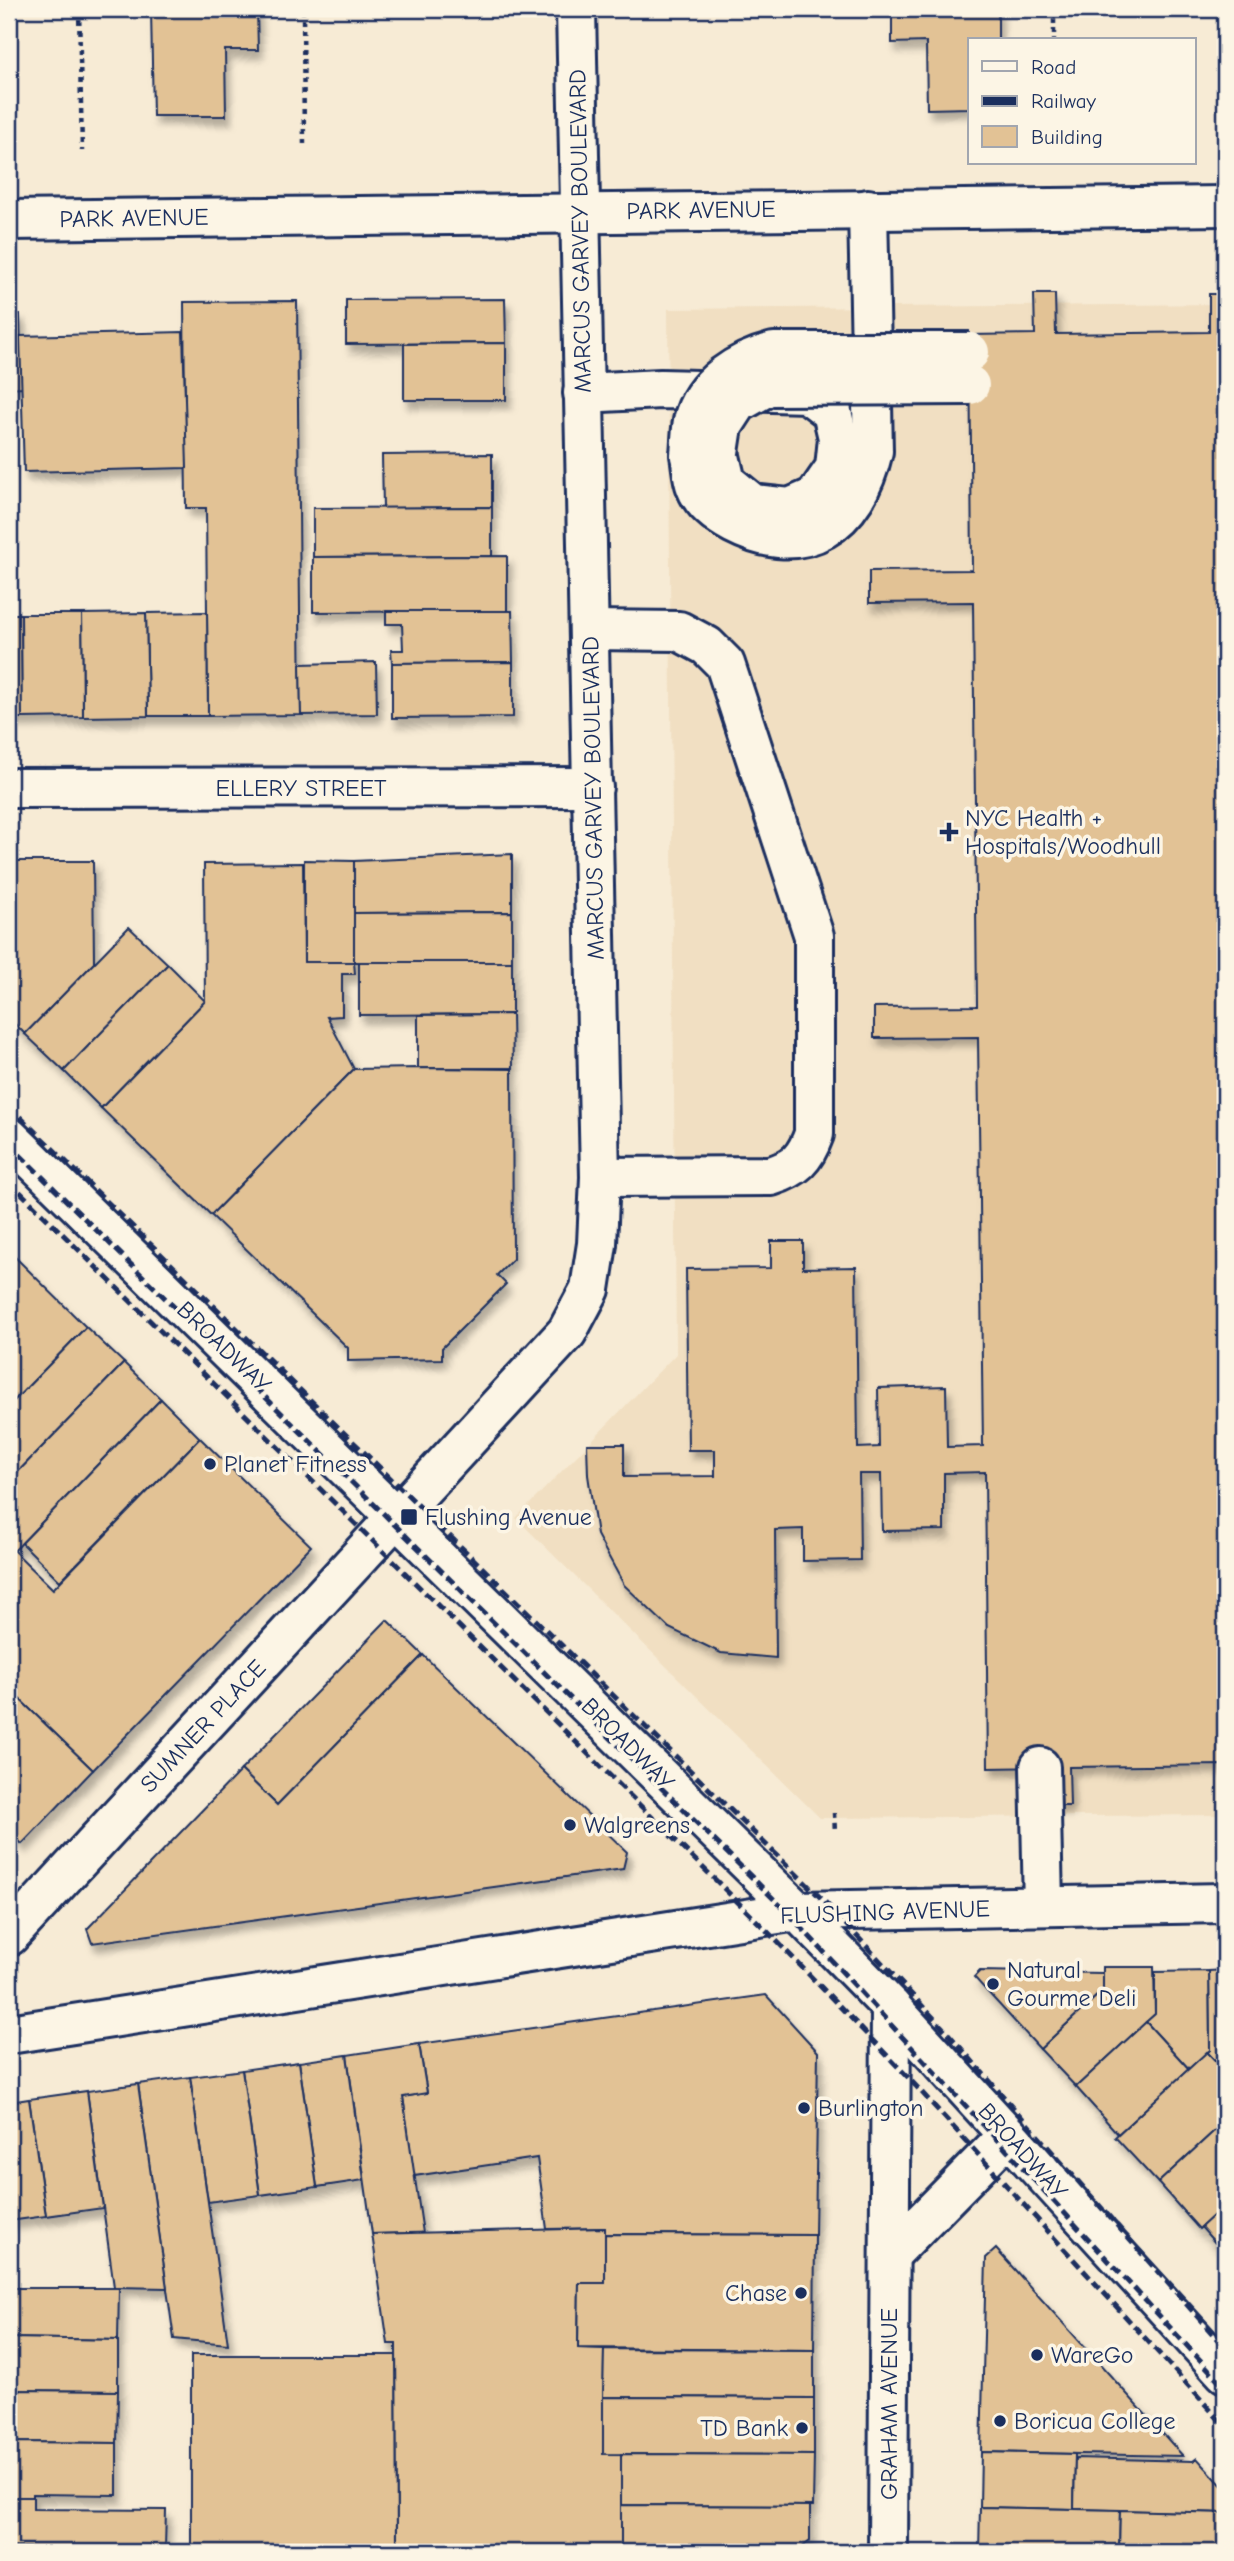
<svg xmlns="http://www.w3.org/2000/svg" width="1234" height="2561" viewBox="0 0 1234 2561" font-family="'Comic Neue',sans-serif">
<style>
.built{fill:#f1dfc2}
.building{fill:#e2c295;stroke:#1b2f5e;stroke-width:2;filter:url(#shadow)}
.lines{fill:none;stroke-linecap:round;stroke-linejoin:round}
.minor-casing{stroke:#1b2f5e;stroke-width:44}
.major-casing{stroke:#1b2f5e;stroke-width:44}
.path{stroke:#1b2f5e;stroke-width:4.5;stroke-dasharray:5 5;stroke-linecap:butt}
.minor{stroke:#fcf5e5;stroke-width:38}
.major{stroke:#fcf5e5;stroke-width:38}
.rail{stroke:#1b2f5e;stroke-width:5;stroke-dasharray:10 5;stroke-linecap:butt}
.minor-bridge-casing{stroke:#1b2f5e;stroke-width:44;stroke-linecap:butt}
.minor-bridge{stroke:#fcf5e5;stroke-width:38}
.poi-dot{fill:#1b2f5e;stroke:#fcf5e5;stroke-width:2.5}
.labels{text-anchor:middle;dominant-baseline:central;stroke-width:7;stroke-linejoin:round;paint-order:stroke}
.street-label{font-size:24px;fill:#1b2f5e;stroke:#fcf5e5}
.poi-label{font-size:24px;fill:#1b2f5e;stroke:#fcf5e5;text-anchor:start}
</style>
<defs>
<filter id="shadow"><feDropShadow dx="4.5" dy="8" stdDeviation="3.5" flood-color="#0004"/></filter>
</defs>
<rect width="100%" height="100%" fill="#f7ebd5"/>
<filter id="ink" filterUnits="userSpaceOnUse"><feTurbulence type="fractalNoise" baseFrequency=".0143" numOctaves="2"/><feDisplacementMap in="SourceGraphic" scale="14" xChannelSelector="R" yChannelSelector="G"/><feConvolveMatrix kernelMatrix="1 2 1 2 8 2 1 2 1" color-interpolation-filters="sRGB"/></filter>
<g filter="url(#ink)">
<!-- built -->
<polygon class="built" points="1225,304 1225,1815 820,1818 516,1518 676,1354 668,309"/>
<!-- building -->
<g class="building">
<polygon points="151,9 257,9 258,50 225,50 226,116 153,116"/>
<polygon points="892,9 998,9 998,40 970,40 970,108 927,109 926,42 892,43"/>
<polygon points="1034,294 1055,294 1056,334 1209,332 1209,294 1225,294 1225,1803 1223,1765 1069,1767 1070,1806 1052,1806 1051,1767 988,1768 985,1472 944,1473 944,1530 882,1531 881,1474 859,1474 860,1560 803,1561 803,1529 775,1530 776,1658 721,1653 669,1628 624,1585 597,1535 588,1475 587,1444 624,1444 624,1477 715,1476 715,1450 688,1450 686,1269 771,1268 771,1241 803,1241 803,1268 856,1267 858,1448 879,1447 878,1388 946,1386 947,1447 983,1446 978,1037 874,1038 874,1007 977,1006 973,602 869,603 869,571 972,570 970,335 1035,334"/>
<polygon points="505,299 506,343 346,344 346,300"/>
<polygon points="297,301 301,715 208,716 206,508 186,508 184,302"/>
<polygon points="9,314 20,314 22,387 9,388"/>
<polygon points="183,332 187,468 24,472 20,336"/>
<polygon points="506,343 506,400 404,400 404,344"/>
<polygon points="492,454 492,507 383,508 382,455"/>
<polygon points="492,507 492,556 313,557 313,508"/>
<polygon points="507,556 507,611 313,612 313,557"/>
<polygon points="386,611 512,611 513,662 392,663 391,650 403,650 402,624 386,624"/>
<polygon points="207,612 208,716 148,716 146,613"/>
<polygon points="146,613 148,716 83,717 82,614"/>
<polygon points="9,614 21,614 22,718 9,718"/>
<polygon points="21,614 82,614 83,717 22,718"/>
<polygon points="376,662 377,714 301,715 300,664"/>
<polygon points="513,662 513,717 392,718 392,663"/>
<polygon points="512,854 512,912 354,913 354,861"/>
<polygon points="304,860 354,861 354,962 304,962"/>
<polygon points="9,861 93,861 94,963 25,1034 9,1018"/>
<polygon points="303,863 304,962 354,962 355,974 342,974 342,1016 327,1017 354,1069 211,1215 101,1108 205,1001 204,864"/>
<polygon points="512,912 512,962 354,962 354,913"/>
<polygon points="129,927 168,964 64,1071 25,1034"/>
<polygon points="359,962 512,962 512,1014 359,1015"/>
<polygon points="168,964 205,1001 101,1108 64,1071"/>
<polygon points="512,1014 513,1068 418,1068 418,1015"/>
<polygon points="418,1068 512,1069 513,1259 497,1275 506,1284 442,1348 442,1359 348,1361 348,1348 211,1215 354,1069"/>
<polygon points="14,1256 86,1327 9,1406 9,1261"/>
<polygon points="86,1327 124,1363 9,1481 9,1406"/>
<polygon points="124,1363 161,1399 14,1551 9,1546 9,1481"/>
<polygon points="161,1399 200,1438 60,1581 22,1543"/>
<polygon points="200,1438 311,1546 93,1770 9,1689 9,1555 13,1550 53,1589"/>
<polygon points="387,1620 423,1655 277,1805 241,1770"/>
<polygon points="423,1655 627,1852 623,1869 92,1943 87,1929 241,1770 277,1805"/>
<polygon points="9,1689 93,1770 22,1844 9,1831"/>
<polygon points="1103,1967 1154,1967 1155,2014 1076,2087 1040,2049 1103,1990"/>
<polygon points="1225,1970 1225,2071 1207,2052 1210,2050 1209,1971"/>
<polygon points="980,1971 1103,1973 1103,1990 1040,2049 974,1977"/>
<polygon points="1209,1971 1210,2050 1189,2069 1146,2022 1155,2014 1155,1972"/>
<polygon points="766,1995 818,2052 815,2235 605,2234 605,2228 547,2229 537,2158 414,2176 403,2097 427,2093 419,2044"/>
<polygon points="1146,2022 1189,2069 1118,2134 1076,2087"/>
<polygon points="419,2044 427,2093 403,2097 423,2233 372,2234 347,2055"/>
<polygon points="1207,2052 1225,2071 1225,2121 1158,2183 1115,2137"/>
<polygon points="347,2055 364,2180 317,2187 299,2062"/>
<polygon points="299,2062 317,2187 260,2195 242,2070"/>
<polygon points="242,2070 260,2195 208,2202 190,2077"/>
<polygon points="190,2077 208,2202 228,2344 174,2339 138,2084"/>
<polygon points="138,2084 167,2288 114,2287 87,2091"/>
<polygon points="87,2091 103,2208 46,2216 29,2099"/>
<polygon points="29,2099 46,2216 9,2221 9,2102"/>
<polygon points="1225,2121 1225,2205 1199,2229 1158,2183"/>
<polygon points="1225,2205 1225,2254 1201,2227"/>
<polygon points="605,2228 605,2283 579,2283 578,2348 604,2349 603,2454 621,2454 621,2552 397,2552 396,2344 388,2344 372,2234"/>
<polygon points="605,2234 815,2235 814,2350 578,2348 579,2283 605,2283"/>
<polygon points="996,2249 1183,2456 981,2452 986,2258"/>
<polygon points="9,2288 119,2288 118,2340 9,2338"/>
<polygon points="9,2338 118,2340 118,2391 9,2390"/>
<polygon points="604,2349 814,2350 814,2398 603,2397"/>
<polygon points="191,2355 396,2355 397,2552 191,2552"/>
<polygon points="9,2390 118,2391 117,2443 9,2442"/>
<polygon points="603,2397 814,2398 814,2455 603,2454"/>
<polygon points="9,2442 117,2443 117,2495 33,2494 33,2497 9,2497"/>
<polygon points="981,2452 1075,2454 1074,2509 980,2507"/>
<polygon points="621,2454 814,2455 813,2506 621,2505"/>
<polygon points="1075,2458 1193,2461 1197,2458 1225,2489 1225,2513 1074,2509"/>
<polygon points="9,2497 33,2497 33,2509 166,2510 165,2548 9,2547"/>
<polygon points="621,2505 810,2506 810,2541 796,2552 621,2552"/>
<polygon points="980,2507 1120,2510 1119,2552 979,2552"/>
<polygon points="1120,2510 1225,2513 1225,2552 1119,2552"/>
</g>
<g class="lines">
<!-- minor casing -->
<g class="minor-casing">
<g id="minor">
<polyline points="9,220 1225,206"/>
<polyline points="583,393 661,389 807,393 832,412 838,438 835,468 815,497 790,508 753,504 726,482 719,452"/>
<path d="M690,455C692,465 692,477 696,487C702,503 719,516 734,524C805,561 856,524 873,451L868,209"/>
<path d="M590,630L679,631L707,646L725,664L814,936V1134C805,1159 796,1168 771,1176L600,1177"/>
<polyline points="9,788 593,787"/>
<polyline points="1040,1767 1043,1906"/>
<polyline points="9,1936 567,1332 590,1289 597,1244 600,1177 576,9"/>
<polyline points="890,2255 1008,2135"/>
<polyline points="888,2552 891,2007"/>
</g>
</g>
<!-- major casing -->
<g class="major-casing">
<g id="major">
<polyline points="9,1137 797,1911 891,2007 1225,2373"/>
<polyline points="9,2034 797,1911 1225,1903"/>
</g>
</g>
<!-- path -->
<g class="path">
<polyline points="79,9 82,151"/>
<polyline points="303,9 304,149"/>
<polyline points="1054,9 1054,40"/>
<polyline points="834,1813 835,1832"/>
</g>
<!-- minor -->
<use href="#minor" class="minor"/>
<!-- major -->
<use href="#major" class="major"/>
<!-- rail -->
<g class="rail">
<polyline points="9,1106 825,1902 944,2029 1225,2348"/>
<polyline points="9,1144 787,1912 1225,2387"/>
<polyline points="9,1181 767,1931 906,2075 1225,2426"/>
</g>
<!-- minor-bridge casing -->
<g class="minor-bridge-casing">
<g id="minor-bridge">
<polyline points="719,452 723,426 738,403 768,386 970,385"/>
<path d="M690,455C691,444 691,432 693,421C702,383 739,361 774,352H970"/>
</g>
</g>
<!-- minor-bridge -->
<use href="#minor-bridge" class="minor-bridge"/>
</g>
</g>
<!-- markers -->
<g class="poi-dot">
<path d="M945.5 821.5h7v7h7v7h-7v7h-7v-7h-7v-7h7z"/>
<circle cx="210" cy="1464" r="7"/>
<rect x="400" y="1508" width="18" height="18" rx="3.5"/>
<circle cx="570" cy="1825" r="7"/>
<circle cx="993" cy="1984" r="7"/>
<circle cx="804" cy="2108" r="7"/>
<circle cx="801" cy="2293" r="7"/>
<circle cx="1037" cy="2355" r="7"/>
<circle cx="1000" cy="2421" r="7"/>
<circle cx="802" cy="2428" r="7"/>
</g>
<g class="labels">
<!-- street labels -->
<g class="street-label">
<text transform="translate(701 210) rotate(-1)">PARK AVENUE</text>
<text transform="translate(134 218) rotate(-1)">PARK AVENUE</text>
<text transform="translate(580 231) rotate(-91)">MARCUS GARVEY BOULEVARD</text>
<text x="301" y="788">ELLERY STREET</text>
<text transform="translate(593 798) rotate(-91)">MARCUS GARVEY BOULEVARD</text>
<text transform="translate(224 1347) rotate(44)">BROADWAY</text>
<text transform="translate(203 1726) rotate(-47)">SUMNER PLACE</text>
<text transform="translate(628 1744) rotate(45)">BROADWAY</text>
<text transform="translate(885 1912) rotate(-2)">FLUSHING AVENUE</text>
<text transform="translate(1023 2151) rotate(48)">BROADWAY</text>
<text transform="translate(889 2404) rotate(-90)">GRAHAM AVENUE</text>
</g>
<!-- poi labels -->
<g class="poi-label">
<text x="965" y="818">NYC Health +<tspan x="965" dy="28">Hospitals/Woodhull</tspan></text>
<text x="224" y="1464">Planet Fitness</text>
<text x="425" y="1517">Flushing Avenue</text>
<text x="584" y="1825">Walgreens</text>
<text x="1007" y="1970">Natural<tspan x="1007" dy="28">Gourme Deli</tspan></text>
<text x="818" y="2108">Burlington</text>
<text x="787" y="2293" text-anchor="end">Chase</text>
<text x="1051" y="2355">WareGo</text>
<text x="1014" y="2421">Boricua College</text>
<text x="788" y="2428" text-anchor="end">TD Bank</text>
</g>
</g>
<!-- margin -->
<rect width="1234" height="2561" fill="none" stroke="#fcf5e5" stroke-width="35"/>
<rect x="18" y="18" width="1199" height="2526" fill="none" stroke="#1b2f5e" stroke-width="2.5" filter="url(#ink)"/>
<!-- legend -->
<rect x="968" y="38" width="228" height="126" fill="#fcf5e5" stroke="#a2a6af" stroke-width="2"/>
<rect x="982" y="61" width="35" height="10" fill="#fcf5e5" stroke="#a2a6af" stroke-width="2"/>
<text x="1031" y="74" font-size="21" fill="#1b2f5e">Road</text>
<rect x="982" y="96" width="35" height="10" fill="#1b2f5e" stroke="#a2a6af" stroke-width="2"/>
<text x="1031" y="108" font-size="21" fill="#1b2f5e">Railway</text>
<rect x="982" y="126" width="35" height="21" fill="#e2c295" stroke="#a2a6af" stroke-width="2"/>
<text x="1031" y="144" font-size="21" fill="#1b2f5e">Building</text>
</svg>
